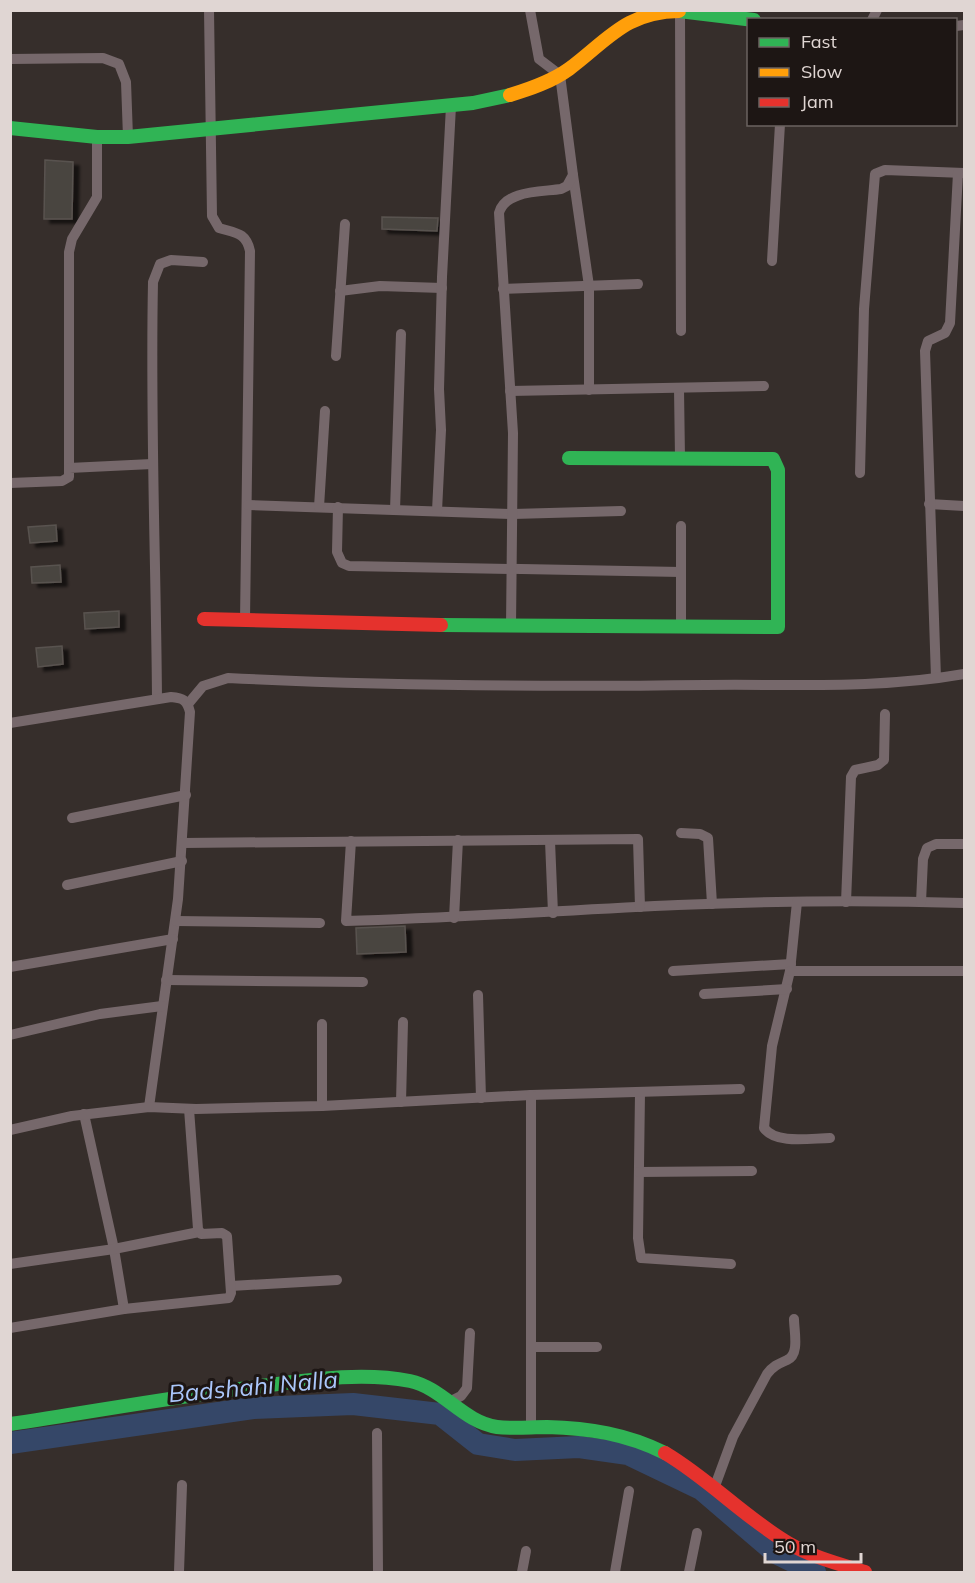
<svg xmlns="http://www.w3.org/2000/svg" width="975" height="1583" viewBox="0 0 975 1583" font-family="Mulish,sans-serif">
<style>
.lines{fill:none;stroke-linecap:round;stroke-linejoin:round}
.river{stroke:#354768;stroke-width:22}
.building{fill:#4a4541;stroke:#59534f;stroke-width:1.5;filter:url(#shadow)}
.street{stroke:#76686b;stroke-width:10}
.fast{stroke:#30b455;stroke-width:14}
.slow{stroke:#ff9f0a;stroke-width:14}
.jam{stroke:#e5322d;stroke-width:14}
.labels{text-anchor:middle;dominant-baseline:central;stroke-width:6;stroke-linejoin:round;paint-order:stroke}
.water-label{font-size:24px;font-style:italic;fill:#aac6fa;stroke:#1d1614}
</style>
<defs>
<filter id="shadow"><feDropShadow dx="6" dy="4" stdDeviation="1.5" flood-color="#0009"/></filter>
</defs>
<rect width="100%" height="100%" fill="#362e2b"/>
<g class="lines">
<!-- river -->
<polyline class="river" points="10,1443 253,1408 353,1404 440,1414 478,1444 515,1450 579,1447 628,1454 701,1489 776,1553 815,1572"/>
</g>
<!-- building -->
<g class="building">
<polygon points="45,160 73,162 72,219 44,219"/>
<polygon points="382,217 438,218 437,231 382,229"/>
<polygon points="56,525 57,541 30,543 28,527"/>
<polygon points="60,565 61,582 32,583 31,567"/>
<polygon points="119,611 119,627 85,629 84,613"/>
<polygon points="62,646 63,664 38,667 36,648"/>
<polygon points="405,926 406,952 357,954 356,928"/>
</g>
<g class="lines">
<!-- street -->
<g class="street">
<path d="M209,10L212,216L219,228C235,233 246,232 250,251L245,620"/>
<polyline points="680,11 681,331"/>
<polyline points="872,20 877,10"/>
<polyline points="956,26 964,25"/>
<polyline points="10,59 103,58 119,64 126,82 128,137"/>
<polyline points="573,175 589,286 589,390"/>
<polyline points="772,261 780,124"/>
<polyline points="503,289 638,284"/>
<polyline points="340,291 380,286 442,288"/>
<polyline points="336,356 345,224"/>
<polyline points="679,389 680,458"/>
<polyline points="510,391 764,386"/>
<polyline points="69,468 69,252 72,239 97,197 97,137"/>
<polyline points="860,473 864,309 875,174 885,170 964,173"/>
<polyline points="10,483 62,481 69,477 69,468 152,464"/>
<polyline points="929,504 964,506"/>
<polyline points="248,505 513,514 621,511"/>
<polyline points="319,507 325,411"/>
<polyline points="338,507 337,552 342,563 349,566 681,572"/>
<polyline points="395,510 401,334"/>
<polyline points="437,511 441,430 439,389 442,277 451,106"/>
<polyline points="681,526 681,627"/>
<path d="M511,627L513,433L499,213C505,190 542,192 561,189L567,186L573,175L560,75L539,59L530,10"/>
<polyline points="936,678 925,351 928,341 945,333 950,323 958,173"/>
<path d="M157,699C156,560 150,421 153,282L160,264L171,260L203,262"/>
<path d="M188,704L203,686L228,678C387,686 547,687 706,685C792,684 879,689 964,674"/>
<path d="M10,723L171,697C183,698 187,700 190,712L178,899L149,1107"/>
<polyline points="72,818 186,795"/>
<polyline points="681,833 700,834 708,838 712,904"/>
<path d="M351,841L346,921C457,918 567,910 678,905C773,901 869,900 964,903"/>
<polyline points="550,841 553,913"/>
<polyline points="183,843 638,839 640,907"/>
<polyline points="67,885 182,861"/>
<path d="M797,902L790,971L772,1046L764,1128C776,1145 812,1138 830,1138"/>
<polyline points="846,902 851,777 855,770 878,765 884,760 885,714"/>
<polyline points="921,902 923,859 927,848 936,844 964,844"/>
<polyline points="454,918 458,840"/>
<polyline points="176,921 320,923"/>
<polyline points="10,967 173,939"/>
<polyline points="673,971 791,964"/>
<polyline points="790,971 964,971"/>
<polyline points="166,980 363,982"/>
<polyline points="704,994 787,989"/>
<polyline points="478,995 481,1098"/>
<polyline points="10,1035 100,1014 162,1006"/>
<polyline points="640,1093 638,1238 641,1258 731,1264"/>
<polyline points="401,1102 403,1022"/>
<polyline points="322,1106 322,1024"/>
<polyline points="84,1114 114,1249 124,1309"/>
<polyline points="10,1130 72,1116 149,1107 196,1109 322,1106 531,1095 740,1089"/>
<polyline points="639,1172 752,1171"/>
<polyline points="10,1264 114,1249 199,1232"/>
<polyline points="231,1286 337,1280"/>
<polyline points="10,1328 124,1309 229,1298 231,1293 227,1236 222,1233 201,1234 198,1229 189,1109"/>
<polyline points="531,1347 597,1347"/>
<polyline points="449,1402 461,1396 467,1388 470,1333"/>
<polyline points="531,1427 531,1095"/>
<polyline points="377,1433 378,1572"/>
<path d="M715,1486L733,1437L767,1374C773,1366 778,1364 787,1360C800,1355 794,1331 794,1319"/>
<polyline points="179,1572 182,1485"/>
<polyline points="522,1572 526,1551"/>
<polyline points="615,1572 629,1491"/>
<polyline points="689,1572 697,1533"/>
</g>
<!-- fast -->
<g class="fast">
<polyline points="679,11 754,20"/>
<polyline points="10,128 97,137 128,137 473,103 510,95"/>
<polyline points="441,625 778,627 778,470 773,459 569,458"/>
<path d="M10,1424C97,1411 183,1395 270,1385C315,1379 364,1372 410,1381C443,1388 463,1422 497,1427C513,1429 531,1427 547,1427C589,1428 627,1434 665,1453"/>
</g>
<!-- slow -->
<path class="slow" d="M510,95C530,89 551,82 569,69C608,40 625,12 679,11"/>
<!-- jam -->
<g class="jam">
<polyline points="204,619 441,625"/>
<path d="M665,1453C709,1479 744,1517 788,1543C812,1557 839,1564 865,1572"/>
</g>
</g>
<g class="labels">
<!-- water labels -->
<g class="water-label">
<text transform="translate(253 1386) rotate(-5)">Badshahi Nalla</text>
</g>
</g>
<!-- border -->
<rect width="975" height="1583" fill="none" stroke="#e0d6d3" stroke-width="24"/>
<!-- legend -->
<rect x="747" y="18" width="210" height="108" fill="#1d1614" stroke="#6b6360" stroke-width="1.5"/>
<rect x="759" y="38" width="30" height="9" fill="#30b455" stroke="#6b6360" stroke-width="1.5"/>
<text x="801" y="48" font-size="18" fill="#e0d6d3">Fast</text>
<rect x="759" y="68" width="30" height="9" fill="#ff9f0a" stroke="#6b6360" stroke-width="1.5"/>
<text x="801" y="78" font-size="18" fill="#e0d6d3">Slow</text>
<rect x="759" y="98" width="30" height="9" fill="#e5322d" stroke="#6b6360" stroke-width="1.5"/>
<text x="801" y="108" font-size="18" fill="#e0d6d3">Jam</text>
<!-- scale -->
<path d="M765 1553v9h96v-9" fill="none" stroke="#e0d6d3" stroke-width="3"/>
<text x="774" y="1553" font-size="18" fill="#e0d6d3" stroke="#1d1614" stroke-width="4.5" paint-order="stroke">50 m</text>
</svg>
